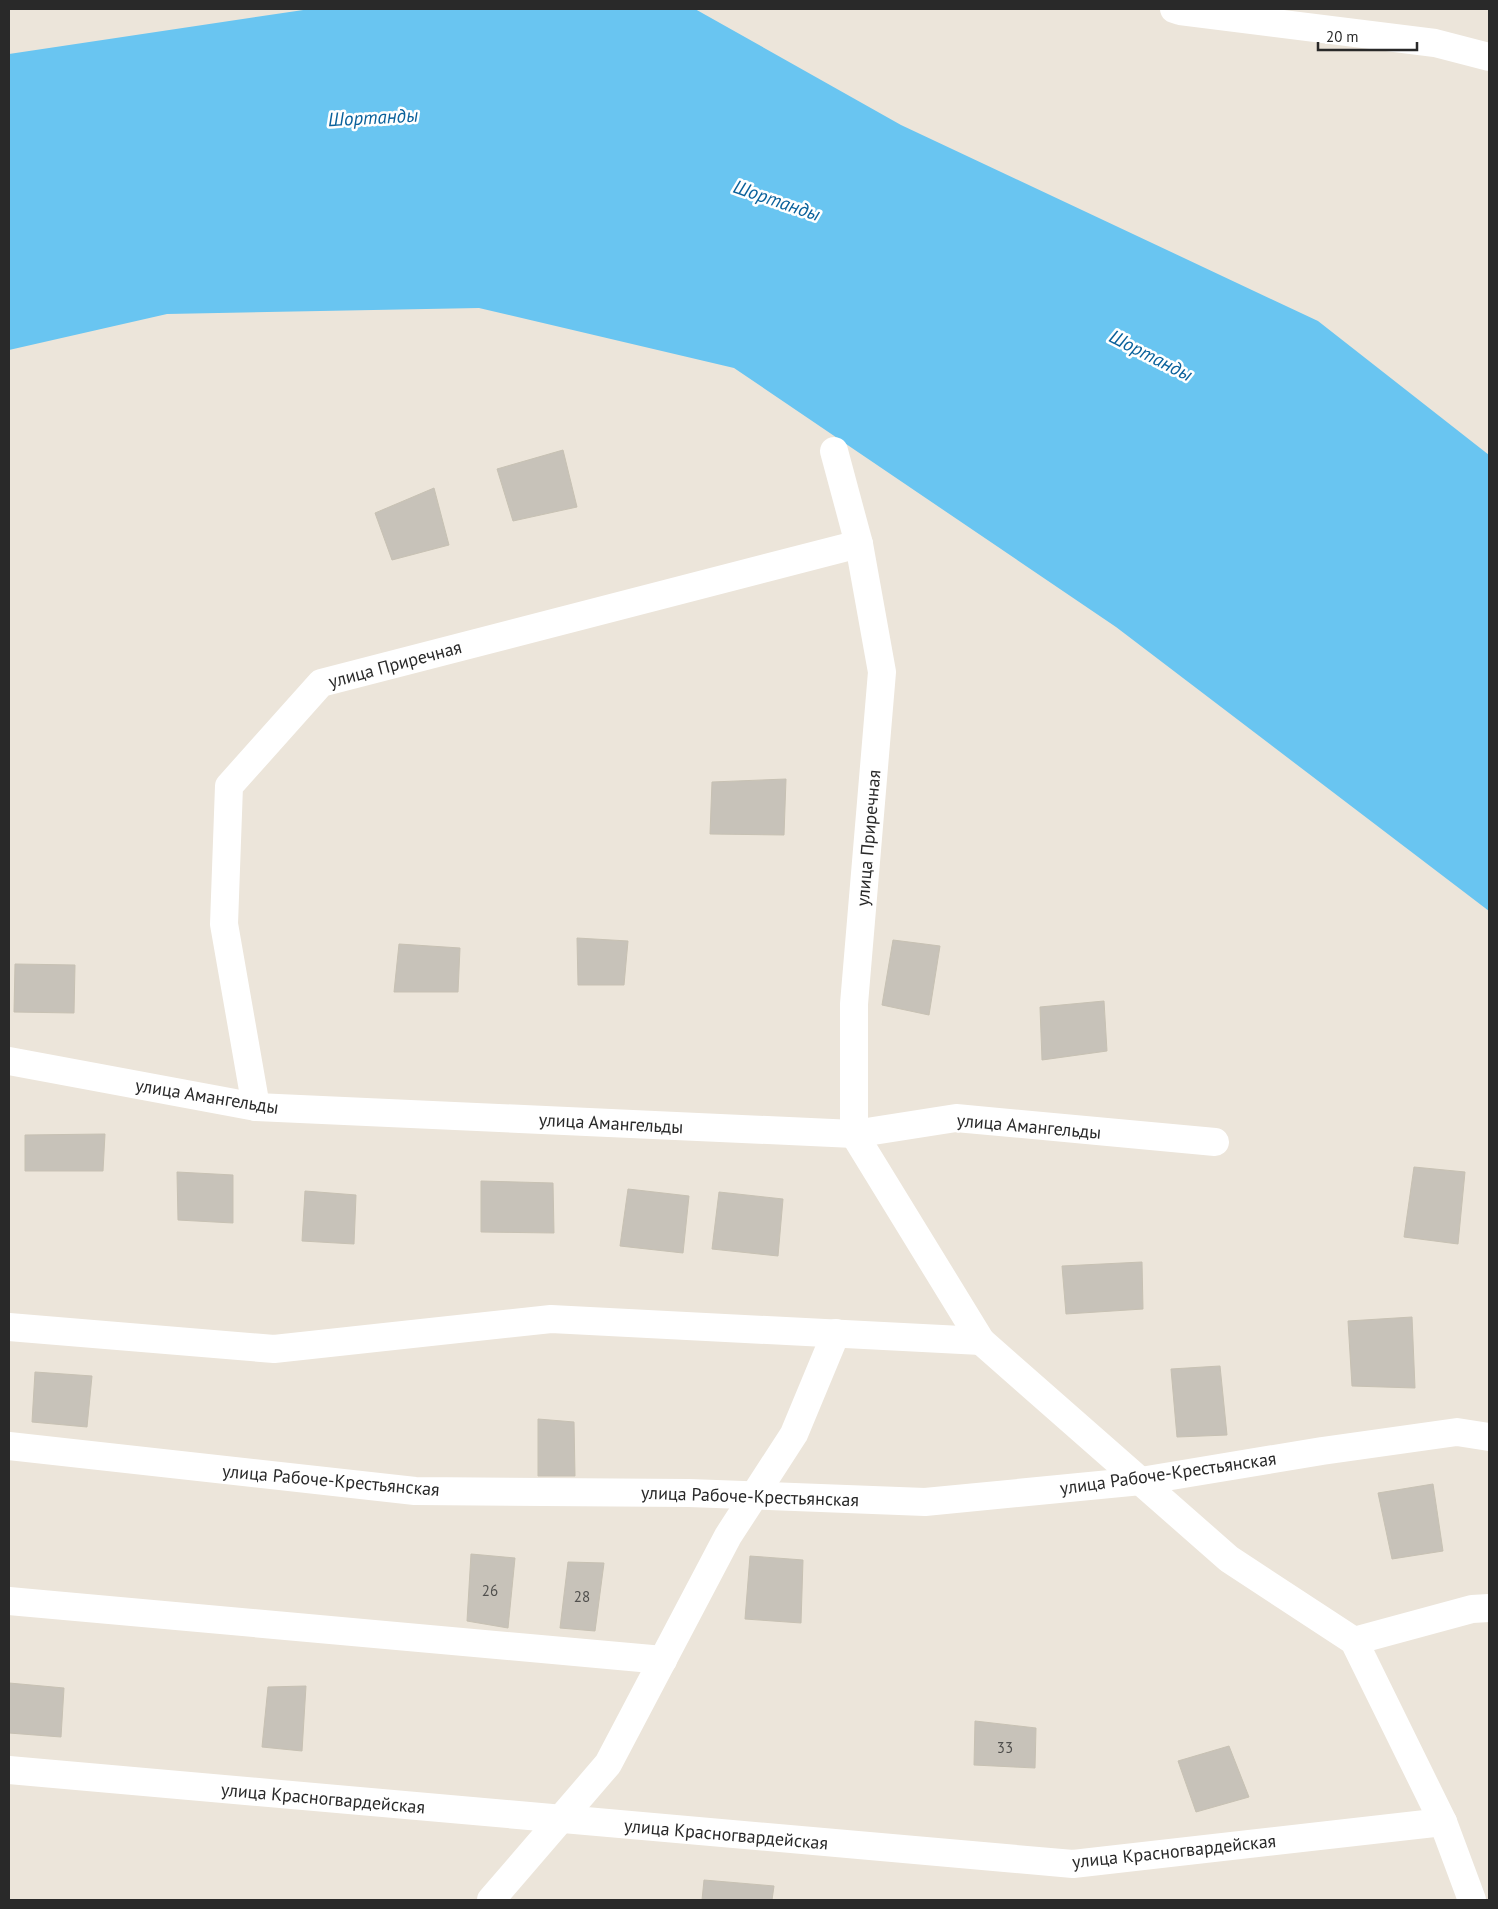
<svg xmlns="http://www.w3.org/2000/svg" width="1498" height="1909" viewBox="0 0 1498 1909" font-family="'PT Sans',sans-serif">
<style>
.water{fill:#69c5f1}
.building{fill:#c7c2b9;stroke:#c7c1b3}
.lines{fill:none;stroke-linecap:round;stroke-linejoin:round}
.minor{stroke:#fff;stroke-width:28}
.labels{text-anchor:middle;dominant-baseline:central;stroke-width:5;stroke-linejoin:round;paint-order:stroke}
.number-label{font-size:15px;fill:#504f4d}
.street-label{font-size:18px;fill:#292929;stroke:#fff}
.water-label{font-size:19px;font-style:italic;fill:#0a619b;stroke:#fff}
</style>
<rect width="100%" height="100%" fill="#ece5da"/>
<!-- water -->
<polygon class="water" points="310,9 695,9 901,125 1318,321 1489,455 1489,911 1116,627 734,368 479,308 167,314 9,350 9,54"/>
<!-- building -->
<g class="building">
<polygon points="563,450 577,507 513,521 497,469"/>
<polygon points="434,488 449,545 392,560 375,513"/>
<polygon points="786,779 784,835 710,834 712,782"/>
<polygon points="577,938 628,941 624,985 578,985"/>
<polygon points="893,940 940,946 929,1015 882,1005"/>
<polygon points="399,944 460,948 458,992 394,992"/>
<polygon points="15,964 75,965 74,1013 14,1012"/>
<polygon points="1104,1001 1107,1051 1042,1060 1040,1007"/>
<polygon points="105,1134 103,1171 25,1171 25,1135"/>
<polygon points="1414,1167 1465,1172 1458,1244 1404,1237"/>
<polygon points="177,1172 233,1175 233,1223 178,1220"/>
<polygon points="481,1181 553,1183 554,1233 481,1232"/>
<polygon points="628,1189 689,1196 683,1253 620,1246"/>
<polygon points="305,1191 356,1195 354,1244 302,1241"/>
<polygon points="719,1192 783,1199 778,1256 712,1249"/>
<polygon points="1142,1262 1143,1309 1066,1314 1062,1266"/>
<polygon points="1412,1317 1415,1388 1352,1386 1348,1321"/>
<polygon points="1220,1366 1227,1435 1177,1437 1171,1369"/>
<polygon points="35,1372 92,1376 87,1427 32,1422"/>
<polygon points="538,1419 574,1422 575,1476 538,1476"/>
<polygon points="1433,1484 1443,1551 1392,1559 1378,1493"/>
<polygon points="471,1554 515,1558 508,1628 467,1621"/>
<polygon points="750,1556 803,1560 801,1623 745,1619"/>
<polygon points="568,1562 604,1563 595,1631 560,1628"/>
<polygon points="9,1683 64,1688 61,1737 9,1733"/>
<polygon points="306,1686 302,1751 262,1747 268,1687"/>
<polygon points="975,1721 1036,1728 1035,1768 974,1765"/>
<polygon points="1229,1746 1249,1797 1196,1812 1178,1761"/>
<polygon points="704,1880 774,1886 772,1900 702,1900"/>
</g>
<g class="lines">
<!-- minor -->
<g class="minor">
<polyline points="1174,9 1180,11 1435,43 1489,57"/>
<polyline points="834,451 859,544 882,672 854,1004 854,1134"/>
<polyline points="9,1061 256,1107 854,1134 956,1118 1215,1142"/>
<polyline points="256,1107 224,924 229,786 321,683 859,544"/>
<polyline points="854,1134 981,1341 1229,1559 1354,1641 1443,1822 1472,1900"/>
<polyline points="9,1327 274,1349 551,1319 981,1341"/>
<polyline points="9,1446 415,1491 689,1493 925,1502 1141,1481 1322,1451 1457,1432 1489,1437"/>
<polyline points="9,1601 663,1660"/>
<polyline points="1354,1641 1472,1609 1489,1608"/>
<polyline points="9,1770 1073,1864 1443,1822"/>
<polyline points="491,1900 608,1764 728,1536 794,1434 836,1333"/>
</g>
</g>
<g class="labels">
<!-- number labels -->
<g class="number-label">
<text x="490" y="1590">26</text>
<text x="582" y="1596">28</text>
<text x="1005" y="1747">33</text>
</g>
<!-- street labels -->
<g class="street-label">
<text transform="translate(395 664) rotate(-15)">улица Приречная</text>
<text transform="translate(868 838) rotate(-85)">улица Приречная</text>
<text transform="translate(207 1096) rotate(9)">улица Амангельды</text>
<text transform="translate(611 1123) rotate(3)">улица Амангельды</text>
<text transform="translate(1029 1126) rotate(5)">улица Амангельды</text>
<text transform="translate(1168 1473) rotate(-8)">улица Рабоче-Крестьянская</text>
<text transform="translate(331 1480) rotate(5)">улица Рабоче-Крестьянская</text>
<text transform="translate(750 1496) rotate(2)">улица Рабоче-Крестьянская</text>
<text transform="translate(323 1798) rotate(5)">улица Красногвардейская</text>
<text transform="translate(726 1834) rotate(5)">улица Красногвардейская</text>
<text transform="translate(1174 1851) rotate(-6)">улица Красногвардейская</text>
</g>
<!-- water labels -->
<g class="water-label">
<text transform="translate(373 117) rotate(-3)">Шортанды</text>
<text transform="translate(777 200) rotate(19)">Шортанды</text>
<text transform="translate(1151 355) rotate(27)">Шортанды</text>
</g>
</g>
<!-- border -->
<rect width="1498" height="1909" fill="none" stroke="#292929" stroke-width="20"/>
<!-- scale -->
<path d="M1318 42v8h99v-8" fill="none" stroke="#292929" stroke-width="2.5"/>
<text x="1326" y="42" font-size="15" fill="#292929" stroke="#ffffff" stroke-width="4" paint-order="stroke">20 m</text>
</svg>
